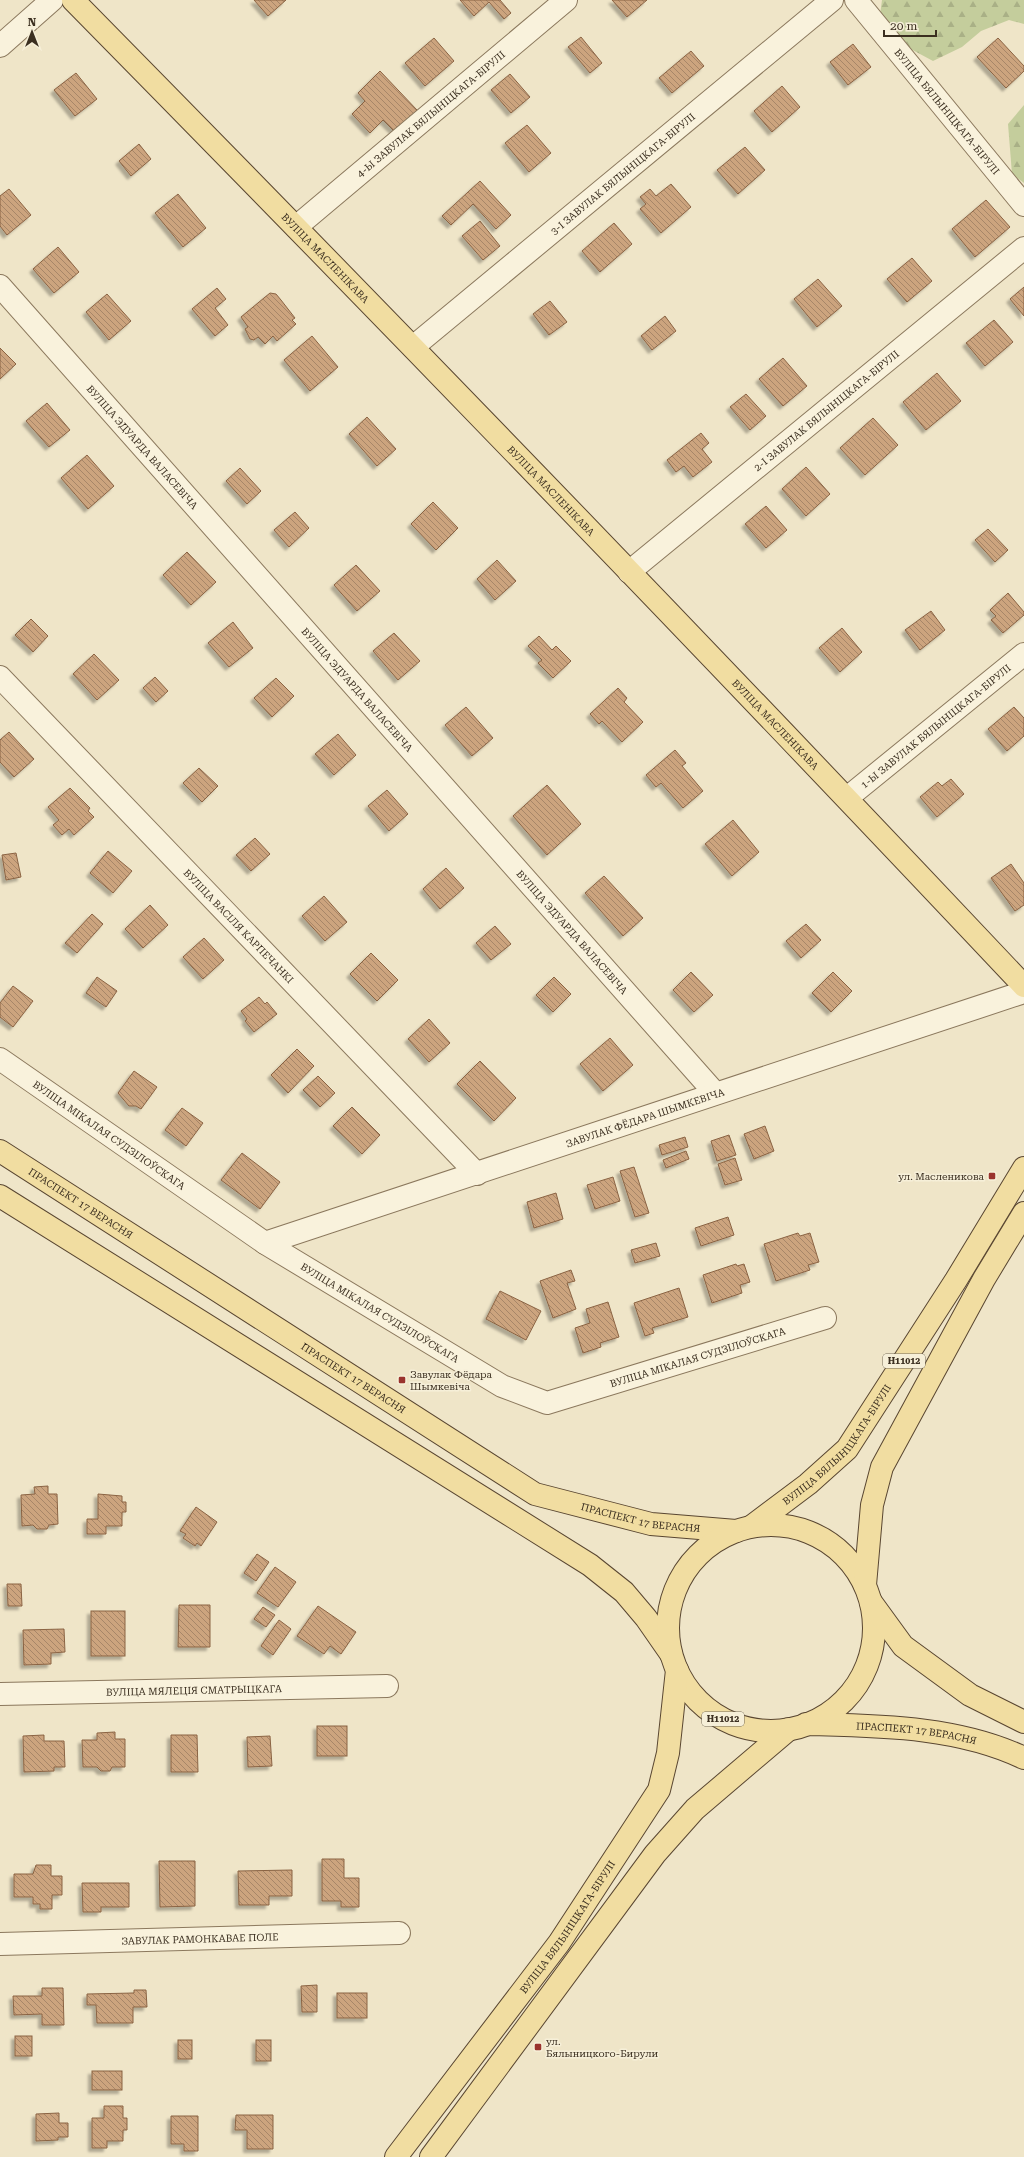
<svg xmlns="http://www.w3.org/2000/svg" width="1024" height="2157" viewBox="0 0 1024 2157" font-family="'Roboto Serif',serif">
<style>
.forest{fill:url(#forest-firs)}
.building{fill:url(#building-back-hatch);stroke:#8a6343;filter:url(#shadow)}
.lines{fill:none;stroke-linecap:round;stroke-linejoin:round}
.minor-casing{stroke:#8b785d;stroke-width:24}
.major-casing{stroke:#594631;stroke-width:24}
.minor{stroke:#f9f2dc;stroke-width:22}
.major{stroke:#f1dda1;stroke-width:22}
.poi-dot{fill:#9a332d;stroke:#f6efd8;stroke-width:1.5}
.labels{text-anchor:middle;dominant-baseline:central;stroke-width:3;stroke-linejoin:round;paint-order:stroke}
.shield{fill:#f6efd8;stroke:#736957;stroke-width:1}
.shield-label{font-size:9px;font-weight:bold;fill:#3b2f20}
.street-label{font-size:10px;fill:#3b2f20;stroke:#f6efd8}
.poi-label{font-size:10px;fill:#3b2f20;stroke:#f6efd8;text-anchor:start}
</style>
<defs>
<pattern id="forest-firs" width="22" height="20" patternUnits="userSpaceOnUse"><rect width="22" height="20" fill="#c4cd9c"/><path d="M5 1l3.5 6h-7zM16 11l3.5 6h-7z" fill="#a9b086"/></pattern>
<pattern id="building-back-hatch" width="6" height="6" patternUnits="userSpaceOnUse"><rect width="6" height="6" fill="#cca47e"/><path d="M-1 5l2 2M0 0l6 6M5-1l2 2" fill="none" stroke="#a78667"/></pattern>
<filter id="shadow"><feDropShadow dx="-3.5" dy="3.5" stdDeviation="1" flood-color="#0004"/></filter>
</defs>
<rect width="100%" height="100%" fill="#efe5c8"/>
<!-- forest -->
<g class="forest">
<polygon points="882,0 1024,0 1024,24 1009,20 981,31 962,47 933,61 907,47 880,15"/>
<polygon points="1024,105 1024,183 1012,174 1008,124"/>
</g>
<!-- building -->
<g class="building">
<polygon points="254,0 286,0 268,16"/>
<polygon points="460,0 500,0 511,13 504,19 489,2 474,16"/>
<polygon points="612,0 647,0 627,17"/>
<polygon points="581,37 602,63 590,73 568,47"/>
<polygon points="434,38 454,61 425,86 405,63"/>
<polygon points="998,38 1024,66 1024,71 1006,88 977,57"/>
<polygon points="853,44 871,67 848,85 830,62"/>
<polygon points="691,51 704,66 672,93 659,78"/>
<polygon points="380,71 417,110 395,132 383,120 370,133 352,114 365,101 358,93"/>
<polygon points="76,73 97,99 75,116 54,90"/>
<polygon points="510,74 530,97 511,113 491,90"/>
<polygon points="782,86 800,107 772,132 754,111"/>
<polygon points="527,125 551,153 529,172 505,143"/>
<polygon points="139,144 151,159 131,176 119,161"/>
<polygon points="745,147 765,170 738,194 717,170"/>
<polygon points="480,181 511,215 496,229 473,204 451,225 442,216"/>
<polygon points="671,184 691,207 661,233 640,209 646,204 640,197 650,189 656,196"/>
<polygon points="9,189 31,215 7,235 0,226 0,196"/>
<polygon points="178,194 206,228 183,247 155,213"/>
<polygon points="986,200 1010,227 975,257 952,229"/>
<polygon points="480,221 500,246 483,260 462,236"/>
<polygon points="614,223 632,244 600,272 582,251"/>
<polygon points="58,247 79,272 54,293 33,269"/>
<polygon points="912,258 932,281 907,302 887,279"/>
<polygon points="818,279 842,306 817,327 794,299"/>
<polygon points="1024,287 1024,316 1010,299"/>
<polygon points="217,288 226,299 215,308 228,325 215,336 192,309"/>
<polygon points="270,293 276,294 281,300 295,318 292,320 296,324 277,341 273,336 265,344 258,337 254,340 250,339 245,329 248,327 241,317"/>
<polygon points="107,294 131,321 109,340 86,312"/>
<polygon points="550,301 567,322 549,335 533,314"/>
<polygon points="665,316 676,331 652,350 641,336"/>
<polygon points="994,320 1013,342 985,366 966,343"/>
<polygon points="312,336 338,367 310,391 284,360"/>
<polygon points="0,348 16,364 0,379"/>
<polygon points="783,358 807,386 783,406 759,379"/>
<polygon points="937,373 961,401 926,430 903,402"/>
<polygon points="746,394 766,416 750,430 730,407"/>
<polygon points="47,403 70,430 49,447 26,421"/>
<polygon points="367,417 396,449 377,466 349,434"/>
<polygon points="873,418 898,445 865,475 840,448"/>
<polygon points="701,433 709,443 702,449 712,462 693,477 684,466 676,472 667,460"/>
<polygon points="87,455 114,486 88,509 61,478"/>
<polygon points="806,467 830,494 806,516 782,489"/>
<polygon points="240,468 261,491 247,504 226,481"/>
<polygon points="433,502 458,528 436,550 411,524"/>
<polygon points="766,506 787,530 766,548 745,524"/>
<polygon points="295,512 309,528 289,547 274,530"/>
<polygon points="988,529 1008,550 995,562 975,540"/>
<polygon points="187,552 216,582 191,605 163,575"/>
<polygon points="497,560 516,581 495,600 477,579"/>
<polygon points="356,565 380,591 357,611 334,585"/>
<polygon points="1008,593 1024,612 1024,615 1003,633 991,620 996,616 990,610"/>
<polygon points="931,611 945,630 920,650 905,630"/>
<polygon points="31,619 48,636 33,652 15,635"/>
<polygon points="233,622 253,648 229,667 208,643"/>
<polygon points="842,628 862,652 840,672 819,648"/>
<polygon points="394,633 420,661 398,680 373,651"/>
<polygon points="539,636 552,650 556,646 571,661 553,678 538,663 542,660 528,646"/>
<polygon points="94,654 119,680 97,700 73,674"/>
<polygon points="155,677 168,691 156,702 143,688"/>
<polygon points="276,678 294,696 272,717 254,698"/>
<polygon points="618,688 627,698 624,702 643,722 622,742 602,721 599,724 590,714"/>
<polygon points="466,707 493,738 472,756 445,725"/>
<polygon points="1014,707 1024,718 1024,736 1007,751 988,729"/>
<polygon points="9,732 34,759 14,777 0,762 0,740"/>
<polygon points="338,734 356,755 334,775 315,754"/>
<polygon points="675,750 686,763 682,766 703,791 683,808 661,783 656,787 646,775"/>
<polygon points="199,768 218,786 202,802 183,783"/>
<polygon points="951,779 964,794 937,817 920,797 938,782 942,786"/>
<polygon points="547,785 581,824 547,855 513,816"/>
<polygon points="70,788 90,808 88,811 94,817 74,835 69,829 62,835 53,825 59,820 48,807"/>
<polygon points="387,790 408,814 389,831 368,806"/>
<polygon points="733,820 759,852 732,876 705,844"/>
<polygon points="255,838 270,854 251,871 236,855"/>
<polygon points="108,851 132,871 113,893 90,873"/>
<polygon points="16,853 21,877 6,880 2,855"/>
<polygon points="1011,864 1024,883 1024,905 1015,911 991,878"/>
<polygon points="446,868 464,888 440,909 423,889"/>
<polygon points="604,876 643,918 623,936 585,893"/>
<polygon points="324,896 347,922 325,941 302,916"/>
<polygon points="150,905 168,925 143,948 125,929"/>
<polygon points="92,914 103,924 77,953 65,943"/>
<polygon points="806,924 821,940 801,958 786,941"/>
<polygon points="495,926 511,944 491,960 476,943"/>
<polygon points="204,938 224,960 203,979 183,957"/>
<polygon points="371,953 398,980 377,1001 350,974"/>
<polygon points="691,972 713,995 694,1012 673,990"/>
<polygon points="833,972 852,991 831,1012 812,993"/>
<polygon points="97,977 117,991 106,1007 86,993"/>
<polygon points="554,977 571,994 553,1012 536,995"/>
<polygon points="13,986 33,1001 13,1027 0,1017 0,1003"/>
<polygon points="259,997 265,1004 267,1002 277,1014 254,1032 245,1021 247,1019 241,1011"/>
<polygon points="429,1019 450,1043 429,1062 408,1039"/>
<polygon points="610,1038 633,1065 603,1091 580,1064"/>
<polygon points="297,1049 314,1066 288,1093 271,1075"/>
<polygon points="480,1061 516,1098 494,1121 457,1084"/>
<polygon points="134,1071 157,1087 141,1109 136,1106 129,1106 118,1093"/>
<polygon points="318,1076 335,1093 320,1107 303,1090"/>
<polygon points="352,1107 380,1135 362,1154 333,1126"/>
<polygon points="182,1108 203,1123 186,1146 165,1130"/>
<polygon points="765,1126 774,1151 754,1159 744,1134"/>
<polygon points="729,1135 736,1155 717,1161 711,1141"/>
<polygon points="685,1137 688,1147 662,1155 659,1145"/>
<polygon points="686,1151 689,1159 666,1168 663,1160"/>
<polygon points="242,1153 280,1182 260,1209 221,1180"/>
<polygon points="735,1158 742,1180 725,1185 718,1164"/>
<polygon points="634,1167 649,1213 635,1217 620,1171"/>
<polygon points="613,1177 620,1201 595,1209 587,1185"/>
<polygon points="556,1193 563,1219 534,1228 527,1202"/>
<polygon points="728,1217 734,1235 701,1246 695,1228"/>
<polygon points="798,1233 800,1236 810,1233 819,1262 808,1265 810,1270 776,1281 764,1244"/>
<polygon points="656,1243 660,1256 635,1263 631,1250"/>
<polygon points="736,1264 737,1266 744,1264 750,1282 740,1285 742,1293 712,1303 703,1275"/>
<polygon points="571,1270 575,1281 567,1283 576,1309 553,1318 540,1281"/>
<polygon points="679,1288 688,1317 652,1328 654,1333 645,1336 634,1303"/>
<polygon points="500,1291 541,1311 526,1340 486,1319"/>
<polygon points="608,1302 619,1337 600,1343 601,1347 583,1353 575,1328 590,1323 586,1309"/>
<polygon points="48,1486 48,1494 57,1494 58,1524 49,1525 47,1529 37,1529 33,1525 22,1526 21,1495 35,1494 34,1487"/>
<polygon points="98,1494 122,1496 122,1502 126,1502 126,1512 122,1512 122,1526 106,1526 106,1534 87,1534 87,1519 98,1519"/>
<polygon points="196,1507 217,1522 201,1546 197,1543 195,1546 183,1538 186,1534 180,1531"/>
<polygon points="257,1554 269,1562 256,1581 244,1573"/>
<polygon points="275,1567 296,1582 278,1607 257,1593"/>
<polygon points="7,1584 21,1584 22,1606 8,1606"/>
<polygon points="179,1605 210,1605 210,1647 178,1647"/>
<polygon points="318,1606 356,1632 341,1654 330,1646 324,1654 297,1636"/>
<polygon points="263,1607 275,1615 266,1627 254,1619"/>
<rect x="91" y="1611" width="34" height="45"/>
<polygon points="279,1620 291,1629 273,1655 261,1646"/>
<polygon points="64,1629 65,1652 51,1653 51,1664 24,1665 23,1630"/>
<rect x="317" y="1726" width="30" height="30"/>
<polygon points="115,1732 115,1739 125,1739 125,1767 112,1767 110,1771 101,1771 97,1767 83,1767 82,1740 97,1740 97,1733"/>
<polygon points="44,1735 44,1741 64,1741 65,1767 54,1767 54,1771 24,1772 23,1736"/>
<polygon points="171,1735 197,1735 198,1772 171,1772"/>
<polygon points="270,1736 272,1766 248,1767 247,1737"/>
<polygon points="322,1859 344,1859 344,1878 359,1878 359,1907 341,1907 341,1901 322,1901"/>
<polygon points="159,1861 195,1861 195,1906 160,1907"/>
<polygon points="36,1865 51,1865 51,1876 62,1876 62,1895 52,1895 52,1909 40,1909 40,1904 33,1904 33,1897 14,1897 14,1874 33,1874"/>
<polygon points="292,1870 292,1896 269,1896 269,1905 239,1905 238,1871"/>
<polygon points="82,1883 129,1883 129,1907 101,1907 101,1912 83,1912"/>
<polygon points="317,1985 317,2012 302,2012 301,1986"/>
<polygon points="42,1988 63,1988 64,2025 42,2025 42,2014 14,2015 13,1996 42,1996"/>
<polygon points="134,1990 146,1990 147,2007 133,2007 133,2023 97,2023 96,2005 87,2005 87,1994 134,1993"/>
<rect x="337" y="1993" width="30" height="25"/>
<rect x="15" y="2036" width="17" height="20"/>
<rect x="178" y="2040" width="14" height="19"/>
<rect x="256" y="2040" width="15" height="21"/>
<rect x="92" y="2071" width="30" height="19"/>
<polygon points="104,2106 123,2106 123,2118 127,2118 127,2130 123,2130 123,2141 107,2141 107,2148 92,2148 92,2118 104,2118"/>
<polygon points="59,2113 59,2123 68,2123 68,2137 58,2137 58,2140 36,2141 36,2114"/>
<polygon points="236,2115 273,2115 273,2149 247,2149 247,2130 235,2130"/>
<polygon points="171,2116 198,2116 198,2151 184,2151 184,2144 171,2144"/>
</g>
<g class="lines">
<!-- minor casing -->
<g class="minor-casing">
<g id="minor">
<path id="s1" d="M856,0L1024,205"/>
<polyline points="0,46 52,0"/>
<path id="s2" d="M296,227L566,0"/>
<path id="s3" d="M0,286L715,1093"/>
<path id="s4" d="M413,347L832,0"/>
<path id="s5" d="M629,572L1024,248"/>
<path id="s6" d="M0,677L477,1174"/>
<path id="s7" d="M847,798L1024,654"/>
<path id="s8" d="M0,1059L265,1243L502,1386L547,1403L825,1318"/>
<path id="s9" d="M265,1243C519,1161 771,1074 1024,992"/>
<path id="s10" d="M0,1694L387,1686"/>
<path id="s11" d="M0,1944L399,1933"/>
</g>
</g>
<!-- major casing -->
<g class="major-casing">
<g id="major">
<path id="s12" d="M73,0C393,325 711,654 1024,986"/>
<path id="s13" d="M0,1151L535,1494L651,1524L736,1531"/>
<polyline points="0,1196 590,1565 624,1592 646,1618 671,1654"/>
<circle cx="771" cy="1628" r="103"/>
<path id="s14" d="M752,1526L808,1484L847,1449L956,1280L1024,1168"/>
<polyline points="865,1585 872,1505 882,1467 984,1279 1024,1213"/>
<polyline points="871,1602 903,1646 970,1695 1024,1722"/>
<path id="s15" d="M806,1724C879,1726 957,1726 1024,1758"/>
<path id="s16" d="M396,2157L559,1943L659,1790L668,1753L677,1670"/>
<polyline points="431,2157 655,1854 695,1809 789,1729"/>
</g>
</g>
<!-- minor -->
<use href="#minor" class="minor"/>
<!-- major -->
<use href="#major" class="major"/>
</g>
<!-- markers -->
<g class="poi-dot">
<rect x="988" y="1172" width="8" height="8" rx="2"/>
<rect x="398" y="1376" width="8" height="8" rx="2"/>
<rect x="534" y="2043" width="8" height="8" rx="2"/>
</g>
<g class="labels">
<!-- shield labels -->
<g class="shield">
<rect x="883" y="1354" width="42" height="14" rx="3"/>
<rect x="702" y="1712" width="42" height="14" rx="3"/>
</g>
<g class="shield-label">
<text x="904" y="1361">Н11012</text>
<text x="723" y="1719">Н11012</text>
</g>
<!-- street labels -->
<g class="street-label">
<text stroke="none"><textPath href="#s1" startOffset="144">ВУЛІЦА БЯЛЫНІЦКАГА-БІРУЛІ</textPath></text>
<text stroke="none"><textPath href="#s2" startOffset="176">4-Ы ЗАВУЛАК БЯЛЫНІЦКАГА-БІРУЛІ</textPath></text>
<text stroke="none"><textPath href="#s4" startOffset="272">3-І ЗАВУЛАК БЯЛЫНІЦКАГА-БІРУЛІ</textPath></text>
<text stroke="none"><textPath href="#s12" startOffset="361">ВУЛІЦА МАСЛЕНІКАВА</textPath></text>
<text stroke="none"><textPath href="#s5" startOffset="255">2-І ЗАВУЛАК БЯЛЫНІЦКАГА-БІРУЛІ</textPath></text>
<text stroke="none"><textPath href="#s3" startOffset="215">ВУЛІЦА ЭДУАРДА ВАЛАСЕВІЧА</textPath></text>
<text stroke="none"><textPath href="#s12" startOffset="685">ВУЛІЦА МАСЛЕНІКАВА</textPath></text>
<text stroke="none"><textPath href="#s3" startOffset="539">ВУЛІЦА ЭДУАРДА ВАЛАСЕВІЧА</textPath></text>
<text stroke="none"><textPath href="#s12" startOffset="1009">ВУЛІЦА МАСЛЕНІКАВА</textPath></text>
<text stroke="none"><textPath href="#s7" startOffset="114">1-Ы ЗАВУЛАК БЯЛЫНІЦКАГА-БІРУЛІ</textPath></text>
<text stroke="none"><textPath href="#s6" startOffset="345">ВУЛІЦА ВАСІЛЯ КАРПЕЧАНКІ</textPath></text>
<text stroke="none"><textPath href="#s3" startOffset="863">ВУЛІЦА ЭДУАРДА ВАЛАСЕВІЧА</textPath></text>
<text stroke="none"><textPath href="#s9" startOffset="400">ЗАВУЛАК ФЁДАРА ШЫМКЕВІЧА</textPath></text>
<text stroke="none"><textPath href="#s8" startOffset="133">ВУЛІЦА МІКАЛАЯ СУДЗІЛОЎСКАГА</textPath></text>
<text stroke="none"><textPath href="#s13" startOffset="96">ПРАСПЕКТ 17 ВЕРАСНЯ</textPath></text>
<text stroke="none"><textPath href="#s8" startOffset="457">ВУЛІЦА МІКАЛАЯ СУДЗІЛОЎСКАГА</textPath></text>
<text stroke="none"><textPath href="#s8" startOffset="805">ВУЛІЦА МІКАЛАЯ СУДЗІЛОЎСКАГА</textPath></text>
<text stroke="none"><textPath href="#s13" startOffset="420">ПРАСПЕКТ 17 ВЕРАСНЯ</textPath></text>
<text stroke="none"><textPath href="#s14" startOffset="119">ВУЛІЦА БЯЛЫНІЦКАГА-БІРУЛІ</textPath></text>
<text stroke="none"><textPath href="#s13" startOffset="744">ПРАСПЕКТ 17 ВЕРАСНЯ</textPath></text>
<text stroke="none"><textPath href="#s10" startOffset="194">ВУЛІЦА МЯЛЕЦІЯ СМАТРЫЦКАГА</textPath></text>
<text stroke="none"><textPath href="#s15" startOffset="111">ПРАСПЕКТ 17 ВЕРАСНЯ</textPath></text>
<text stroke="none"><textPath href="#s16" startOffset="287">ВУЛІЦА БЯЛЫНІЦКАГА-БІРУЛІ</textPath></text>
<text stroke="none"><textPath href="#s11" startOffset="200">ЗАВУЛАК РАМОНКАВАЕ ПОЛЕ</textPath></text>
</g>
<!-- poi labels -->
<g class="poi-label">
<text x="984" y="1176" text-anchor="end">ул. Масленикова</text>
<text x="410" y="1374">Завулак Фёдара<tspan x="410" dy="12">Шымкевіча</tspan></text>
<text x="546" y="2041">ул.<tspan x="546" dy="12">Бялыницкого-Бирули</tspan></text>
</g>
</g>
<!-- north arrow -->
<g transform="translate(32 32)" stroke="#f6efd8" stroke-width="3" paint-order="stroke">
<path d="M0-3L7 15L0 10L-7 15Z" fill="#3b2f20"/>
<text y="-6" font-size="11" font-weight="bold" text-anchor="middle" fill="#3b2f20">N</text>
</g>
<!-- scale -->
<path d="M884 30v6h52v-6" fill="none" stroke="#3b2f20" stroke-width="2"/>
<text x="890" y="30" font-size="12" fill="#3b2f20" stroke="#f6efd8" stroke-width="3" paint-order="stroke">20 m</text>
</svg>
